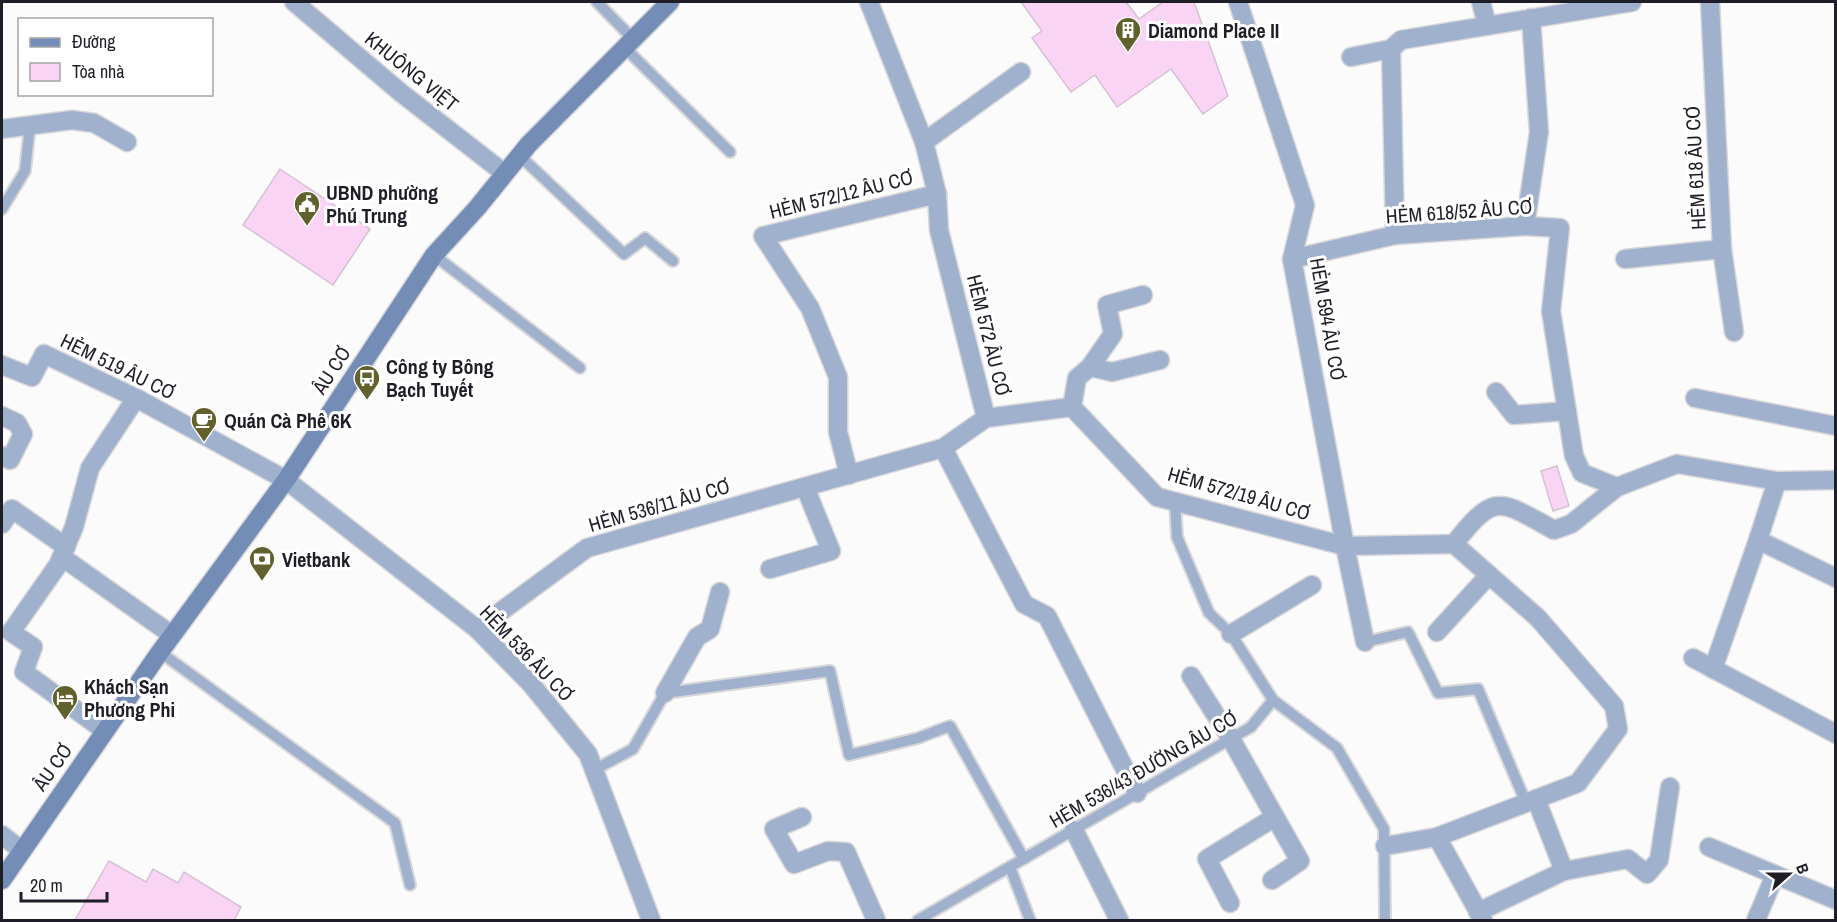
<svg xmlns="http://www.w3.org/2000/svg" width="1837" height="922" viewBox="0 0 1837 922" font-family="'Archivo Narrow',sans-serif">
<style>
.building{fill:#f9d4f5;stroke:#d6c0d4;stroke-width:1.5}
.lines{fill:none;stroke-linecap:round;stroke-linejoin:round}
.service-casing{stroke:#d8d7d9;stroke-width:14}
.minor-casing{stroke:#d8d7d9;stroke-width:21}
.tertiary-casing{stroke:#d8d7d9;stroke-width:21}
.secondary-casing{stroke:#d8d7d9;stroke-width:21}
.service{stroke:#a0b1cd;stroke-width:10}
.minor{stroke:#a0b1cd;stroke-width:18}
.tertiary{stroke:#a0b1cd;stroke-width:18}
.secondary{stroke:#738db6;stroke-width:18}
.labels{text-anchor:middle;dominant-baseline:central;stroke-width:6;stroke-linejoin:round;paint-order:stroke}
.poi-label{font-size:20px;font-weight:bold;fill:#1f1d27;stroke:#fff;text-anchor:start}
.street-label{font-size:20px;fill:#1f1d27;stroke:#fff}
</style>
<rect width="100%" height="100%" fill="#fbfbfb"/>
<!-- building -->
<g class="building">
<polygon points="1021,2 1126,2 1139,19 1163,2 1194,2 1228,96 1203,114 1171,69 1117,107 1095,75 1071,92 1032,38 1042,31"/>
<polygon points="280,169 370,229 333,285 243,225"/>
<polygon points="1557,466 1569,506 1553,511 1541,471"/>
<polygon points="109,861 146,882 153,869 178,883 184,872 241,907 234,920 75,920"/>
</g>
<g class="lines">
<!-- service casing -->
<g class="service-casing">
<g id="service">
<polyline points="597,2 633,39"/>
<polyline points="624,47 730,152"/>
<polyline points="519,155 624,254 645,238 673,261"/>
<polyline points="2,209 25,171 30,125"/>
<polyline points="434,255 580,368"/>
<polyline points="1175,502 1177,537 1209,613 1231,634 1273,700"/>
<polyline points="1365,642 1408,632 1438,693 1478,689 1526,803"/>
<polyline points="160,652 395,823 410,885"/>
<polyline points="594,770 633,749 665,693 830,671 849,755 918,738 950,726 1024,859"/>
<polyline points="1010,867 1030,920"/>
<polyline points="918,920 1251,727 1273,700 1337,748 1384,829 1385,920"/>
</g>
</g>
<!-- minor casing -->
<g class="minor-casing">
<g id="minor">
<polyline points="869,2 924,142 937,194 939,230 986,418 943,448 1024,604 1047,616 1137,793"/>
<polyline points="1238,2 1305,205 1292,259 1345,546 1454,544 1538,618 1614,706 1618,729 1578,783 1437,837"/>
<polyline points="1481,2 1487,25"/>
<polyline points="1710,2 1722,249 1734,332"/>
<polyline points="1391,49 1395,235"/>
<polyline points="1351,57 1391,49 1401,40 1632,2"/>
<polyline points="2,129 72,120 94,123 127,142"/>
<polyline points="924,142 1021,72"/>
<polyline points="1525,226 1539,132 1531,18"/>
<polyline points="1292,259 1395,235 1525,226 1560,228 1551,311 1574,456 1582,473 1617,487"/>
<polyline points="1625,259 1722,249"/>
<polyline points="2,365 32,377 44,354 136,398 286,480 477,629 531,684 588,754 651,920"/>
<polyline points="1090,367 1112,372 1160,360"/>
<polyline points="1496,392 1514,415 1567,411"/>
<polyline points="1695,398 1836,426"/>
<polyline points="1072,407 1077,378 1090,367 1113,334 1107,305 1143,295"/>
<polyline points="2,416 17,423 23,434 10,460 2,456"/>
<polyline points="986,418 1072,407 1157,497 1345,546 1365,642"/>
<polyline points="849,475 838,432 838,377 810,308 763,236 937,194"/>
<polyline points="2,524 12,509 66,547"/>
<polyline points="1758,540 1836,578"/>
<path d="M1454,544C1496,490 1500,501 1554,530L1571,524L1617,487L1677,464L1777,481L1836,480"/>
<polyline points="62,557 172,635"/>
<polyline points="770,569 831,551 805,487"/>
<polyline points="477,629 587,548 943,448"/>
<polyline points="1437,632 1489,575"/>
<polyline points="1231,634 1312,585"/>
<polyline points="1693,658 1836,734"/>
<polyline points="1713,669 1758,540 1777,481"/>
<polyline points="1191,676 1231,739 1275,817 1207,859 1230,903"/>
<polyline points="665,693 697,637 710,629 720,592"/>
<polyline points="105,731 24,672 33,647 11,632 58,565 74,527 90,468 136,398"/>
<polyline points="1536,799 1564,871"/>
<polyline points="802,817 774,829 794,864 828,851 846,852 876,920"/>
<polyline points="1074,830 1119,920"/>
<polyline points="2,835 21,850"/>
<polyline points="1385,846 1437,837 1483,920"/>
<polyline points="1709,847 1836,900"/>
<polyline points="1272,880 1300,861 1275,817"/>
<polyline points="1478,912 1564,871 1628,859 1647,874 1659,860 1670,787"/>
<polyline points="1756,920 1775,875"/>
</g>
</g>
<!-- tertiary casing -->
<g class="tertiary-casing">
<polyline id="tertiary" points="294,2 400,92 504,173"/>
</g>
<!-- secondary casing -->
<g class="secondary-casing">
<polyline id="secondary" points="2,880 160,652 286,480 434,255 477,208 529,144 670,2"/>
</g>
<!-- service -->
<use href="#service" class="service"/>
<!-- minor -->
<use href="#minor" class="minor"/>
<!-- tertiary -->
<use href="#tertiary" class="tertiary"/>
<!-- secondary -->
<use href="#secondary" class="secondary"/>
</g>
<!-- icons -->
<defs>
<g id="building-pin" transform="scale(1.35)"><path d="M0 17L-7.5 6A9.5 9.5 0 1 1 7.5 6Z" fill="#62612e" stroke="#fff"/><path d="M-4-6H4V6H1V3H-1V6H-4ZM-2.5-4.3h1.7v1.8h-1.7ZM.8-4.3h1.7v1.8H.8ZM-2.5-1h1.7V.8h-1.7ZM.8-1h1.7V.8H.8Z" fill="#fff"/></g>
<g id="civic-pin" transform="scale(1.35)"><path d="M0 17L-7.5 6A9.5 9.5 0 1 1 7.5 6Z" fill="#62612e" stroke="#fff"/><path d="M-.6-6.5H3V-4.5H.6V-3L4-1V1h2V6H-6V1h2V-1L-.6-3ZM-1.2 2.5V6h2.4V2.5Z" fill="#fff"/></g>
<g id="bus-pin" transform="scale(1.35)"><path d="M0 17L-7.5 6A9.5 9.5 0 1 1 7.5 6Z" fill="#62612e" stroke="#fff"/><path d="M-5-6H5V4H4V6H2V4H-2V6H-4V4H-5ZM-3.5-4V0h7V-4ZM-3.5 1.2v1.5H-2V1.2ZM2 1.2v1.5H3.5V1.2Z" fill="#fff"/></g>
<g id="cafe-pin" transform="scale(1.35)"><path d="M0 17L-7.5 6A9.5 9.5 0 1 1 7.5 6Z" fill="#62612e" stroke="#fff"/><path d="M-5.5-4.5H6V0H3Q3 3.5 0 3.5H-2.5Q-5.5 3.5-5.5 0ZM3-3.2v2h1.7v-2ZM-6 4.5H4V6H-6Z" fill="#fff"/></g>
<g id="bank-pin" transform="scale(1.35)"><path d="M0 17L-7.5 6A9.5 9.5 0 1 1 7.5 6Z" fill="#62612e" stroke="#fff"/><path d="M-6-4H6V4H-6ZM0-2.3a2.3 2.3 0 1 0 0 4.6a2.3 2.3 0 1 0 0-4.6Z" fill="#fff"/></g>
<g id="hotel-pin" transform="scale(1.35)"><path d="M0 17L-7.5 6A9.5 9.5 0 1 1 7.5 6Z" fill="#62612e" stroke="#fff"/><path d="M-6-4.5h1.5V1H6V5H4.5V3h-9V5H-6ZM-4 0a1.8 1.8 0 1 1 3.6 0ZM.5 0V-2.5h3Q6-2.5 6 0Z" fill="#fff"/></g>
</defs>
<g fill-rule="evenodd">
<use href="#building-pin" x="1128" y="30"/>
<use href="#civic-pin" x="307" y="204"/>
<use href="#bus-pin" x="367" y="378"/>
<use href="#cafe-pin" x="204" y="420"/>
<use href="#bank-pin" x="262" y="559"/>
<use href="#hotel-pin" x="65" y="698"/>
</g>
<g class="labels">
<!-- poi labels -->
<g class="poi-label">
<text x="1148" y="30">Diamond Place II</text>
<text x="326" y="192">UBND phường<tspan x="326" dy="23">Phú Trung</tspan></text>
<text x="386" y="366">Công ty Bông<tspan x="386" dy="23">Bạch Tuyết</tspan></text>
<text x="224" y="420">Quán Cà Phê 6K</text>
<text x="282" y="559">Vietbank</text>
<text x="84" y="686">Khách Sạn<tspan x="84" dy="23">Phương Phi</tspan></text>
</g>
<!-- street labels -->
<g class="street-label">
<text transform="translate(412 71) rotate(39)">KHUÔNG VIỆT</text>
<text transform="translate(1695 168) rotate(-93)">HẺM 618 ÂU CƠ</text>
<text transform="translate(841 194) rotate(-14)">HẺM 572/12 ÂU CƠ</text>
<text transform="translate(1459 211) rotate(-4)">HẺM 618/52 ÂU CƠ</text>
<text transform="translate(1328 319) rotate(80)">HẺM 594 ÂU CƠ</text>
<text transform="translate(989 335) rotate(76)">HẺM 572 ÂU CƠ</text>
<text transform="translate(118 366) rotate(26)">HẺM 519 ÂU CƠ</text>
<text transform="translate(331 370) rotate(-57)">ÂU CƠ</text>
<text transform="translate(1239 493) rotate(16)">HẺM 572/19 ÂU CƠ</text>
<text transform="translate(659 505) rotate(-16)">HẺM 536/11 ÂU CƠ</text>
<text transform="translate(527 653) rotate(46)">HẺM 536 ÂU CƠ</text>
<text transform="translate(52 767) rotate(-55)">ÂU CƠ</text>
<text transform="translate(1143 769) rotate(-30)">HẺM 536/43 ĐƯỜNG ÂU CƠ</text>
</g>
</g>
<!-- border -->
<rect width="1837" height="922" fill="none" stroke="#1f1d27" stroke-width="6"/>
<!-- legend -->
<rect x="18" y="18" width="195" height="78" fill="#ffffff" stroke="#a5a5a9" stroke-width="1.5"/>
<rect x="30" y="38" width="30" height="9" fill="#738db6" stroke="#a5a5a9" stroke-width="1.5"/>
<text x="72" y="48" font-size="18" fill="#1f1d27">Đường</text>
<rect x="30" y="63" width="30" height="18" fill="#f9d4f5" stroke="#a5a5a9" stroke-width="1.5"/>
<text x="72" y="78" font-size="18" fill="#1f1d27">Tòa nhà</text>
<!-- north arrow -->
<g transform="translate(1789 874) rotate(69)" stroke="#ffffff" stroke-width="4.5" paint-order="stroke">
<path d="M0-4.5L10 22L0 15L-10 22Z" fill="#1f1d27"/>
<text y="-9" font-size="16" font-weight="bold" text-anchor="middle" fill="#1f1d27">B</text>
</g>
<!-- scale -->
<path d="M21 892v9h86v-9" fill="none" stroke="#1f1d27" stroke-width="3"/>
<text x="30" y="892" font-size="18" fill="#1f1d27" stroke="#ffffff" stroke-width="4.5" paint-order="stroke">20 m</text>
</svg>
